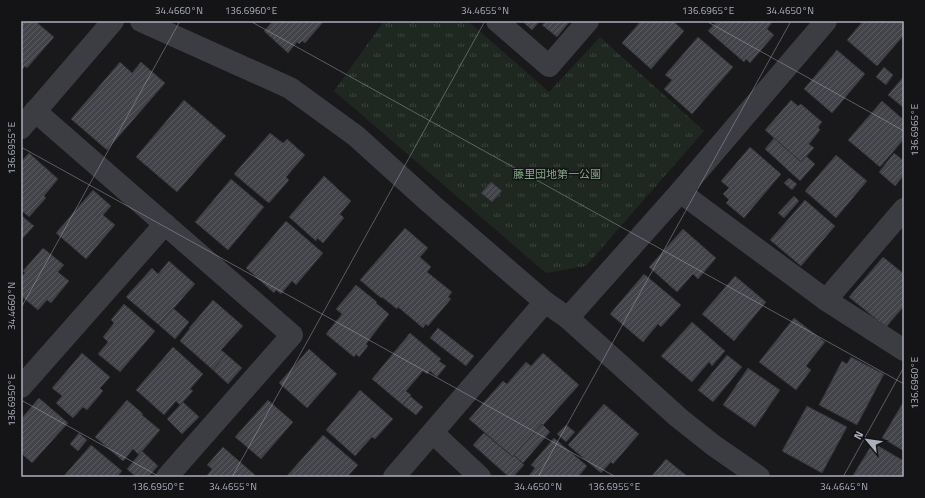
<svg xmlns="http://www.w3.org/2000/svg" width="925" height="498" viewBox="0 0 925 498" font-family="'Titillium Web','Noto Sans JP',sans-serif">
<style>
.park{fill:url(#park-tufts)}
.building{fill:url(#building-hatch);stroke:#333338}
.lines{fill:none;stroke-linecap:round;stroke-linejoin:round}
.minor{stroke:#3c3c43;stroke-width:22}
.ticks{fill:none;stroke:#aaafbc;stroke-width:1;stroke-opacity:0.45}
.labels{text-anchor:middle;dominant-baseline:central;stroke-width:3;stroke-linejoin:round;paint-order:stroke}
.park-label{font-size:11px;fill:#80a984;stroke:#141417}
.neatline{fill:none;stroke:#aaafbc;stroke-width:1.5}
.ticks-label{font-size:10px;text-anchor:middle;fill:#aaafbc}
</style>
<defs>
<pattern id="park-tufts" width="24" height="20" patternUnits="userSpaceOnUse"><rect width="24" height="20" fill="#1e2720"/><path d="M3 7l-1-3M5 7V3M7 7l1-3M15 17l-1-3M17 17v-4M19 17l1-3" fill="none" stroke="#3c443e"/></pattern>
<pattern id="building-hatch" width="6" height="6" patternUnits="userSpaceOnUse"><rect width="6" height="6" fill="#434449"/><path d="M-1 1l2-2M0 6l6-6M5 7l2-2" fill="none" stroke="#5b5c61"/></pattern>
</defs>
<rect width="100%" height="100%" fill="#19191c"/>
<!-- park -->
<polygon class="park" points="384,21 468,21 549,92 600,37 704,131 586,266 546,273 334,91"/>
<!-- building -->
<g class="building">
<polygon points="21,21 35,21 54,37 27,68 25,66 21,71"/>
<polygon points="273,21 324,21 305,43 302,41 299,44 297,42 288,53 264,31"/>
<polygon points="522,21 540,21 532,30"/>
<polygon points="547,21 570,21 557,37 542,25"/>
<polygon points="641,21 673,21 684,31 651,69 622,43"/>
<polygon points="717,21 773,21 767,29 774,35 750,63 746,59 744,62 708,31"/>
<polygon points="863,21 903,21 904,22 904,35 877,66 847,40"/>
<polygon points="698,37 733,67 692,114 664,89 672,80 665,75"/>
<polygon points="837,50 865,74 832,113 804,89"/>
<polygon points="120,62 132,73 141,62 165,83 107,150 71,119"/>
<polygon points="884,67 893,75 886,85 876,77"/>
<polygon points="904,76 904,108 888,95"/>
<polygon points="184,100 226,136 177,192 136,157"/>
<polygon points="791,100 798,106 801,104 822,122 818,127 820,130 809,144 814,148 801,162 765,130"/>
<polygon points="882,101 904,120 904,139 880,167 848,140"/>
<polygon points="270,133 283,143 287,139 305,155 286,177 289,180 269,203 265,200 234,174"/>
<polygon points="774,138 801,162 806,156 815,164 800,181 765,149"/>
<polygon points="750,147 781,174 744,218 726,203 729,200 723,194 729,188 721,181"/>
<polygon points="29,153 58,179 44,196 46,198 29,217 21,210 21,162"/>
<polygon points="894,153 904,161 904,175 895,186 879,172"/>
<polygon points="836,155 867,181 836,218 805,191"/>
<polygon points="324,176 351,201 340,214 344,218 323,243 317,238 316,241 289,217"/>
<polygon points="789,178 797,184 792,190 784,183"/>
<polygon points="231,179 264,207 228,250 195,222"/>
<polygon points="491,182 502,191 492,202 481,193"/>
<polygon points="93,190 111,206 103,215 115,225 86,259 56,233"/>
<polygon points="794,196 799,201 784,218 778,213"/>
<polygon points="805,200 835,226 801,266 770,240"/>
<polygon points="21,215 34,226 21,240"/>
<polygon points="286,221 323,253 296,285 292,281 281,294 276,290 274,293 246,268"/>
<polygon points="405,228 428,248 420,257 431,267 427,272 452,292 448,297 451,299 428,326 426,324 423,328 398,307 397,309 382,297 381,298 360,280"/>
<polygon points="683,229 716,258 698,279 693,274 677,292 649,267"/>
<polygon points="43,248 64,265 58,272 69,281 51,303 47,300 38,310 21,296 21,278 25,273 23,271"/>
<polygon points="883,257 904,274 904,306 886,327 849,297"/>
<polygon points="169,261 195,284 159,325 126,297 152,268 158,274"/>
<polygon points="644,274 681,305 661,327 658,324 643,342 610,314"/>
<polygon points="735,276 766,302 734,341 702,314"/>
<polygon points="356,285 377,302 376,303 389,314 366,344 368,346 359,357 356,354 354,357 326,334 342,314 336,309"/>
<polygon points="213,300 243,326 221,350 226,354 213,370 180,341 190,328 189,328"/>
<polygon points="124,304 155,331 120,372 98,354 108,342 103,337 114,323 111,320"/>
<polygon points="173,308 189,322 175,339 159,325"/>
<polygon points="794,318 825,342 806,366 811,370 796,390 759,362"/>
<polygon points="692,322 725,351 712,366 709,362 692,382 661,356"/>
<polygon points="438,328 474,356 466,366 430,338"/>
<polygon points="410,333 441,359 439,361 446,366 437,377 430,371 427,374 423,371 406,391 411,395 403,405 372,379"/>
<polygon points="173,347 203,374 190,389 193,391 180,405 176,401 164,415 136,390"/>
<polygon points="309,349 337,374 307,408 279,383"/>
<polygon points="82,353 110,377 100,388 103,391 87,410 83,407 73,418 56,403 62,396 52,388"/>
<polygon points="543,353 579,385 543,425 542,424 513,457 469,419 503,381 507,384 526,362 531,366"/>
<polygon points="226,354 242,368 228,384 213,370"/>
<polygon points="727,355 742,367 713,402 698,390"/>
<polygon points="851,357 884,374 857,425 819,405 842,361 847,364"/>
<polygon points="748,368 780,390 755,427 723,405"/>
<polygon points="360,390 393,419 375,439 372,437 355,456 326,430"/>
<polygon points="410,396 423,407 416,415 403,405"/>
<polygon points="39,398 68,423 32,463 21,453 21,419"/>
<polygon points="127,400 143,414 142,415 160,430 139,455 133,449 123,461 95,437"/>
<polygon points="268,400 293,422 261,459 235,437"/>
<polygon points="904,401 904,451 882,438"/>
<polygon points="183,402 199,417 182,434 167,419"/>
<polygon points="604,404 639,434 613,464 611,462 601,473 568,445"/>
<polygon points="807,406 847,427 822,473 782,451"/>
<polygon points="542,424 550,432 523,463 514,455"/>
<polygon points="566,425 575,432 566,442 557,434"/>
<polygon points="79,433 87,440 78,451 70,444"/>
<polygon points="484,433 513,457 514,455 524,465 513,477 509,477 473,445"/>
<polygon points="323,435 358,465 347,477 286,477"/>
<polygon points="554,438 587,466 578,477 528,477 535,468 531,465"/>
<polygon points="873,443 904,461 902,466 904,467 904,474 903,477 852,477"/>
<polygon points="91,445 122,471 117,477 63,477"/>
<polygon points="223,447 255,475 254,477 206,477 212,469 207,465"/>
<polygon points="142,451 158,466 148,477 136,477 127,469"/>
<polygon points="666,459 688,477 651,477"/>
</g>
<g class="lines">
<!-- minor -->
<g class="minor">
<polyline points="141,21 290,88 356,136 430,203 545,302 568,318 679,418 713,445 759,477"/>
<polyline points="497,21 549,66 588,21"/>
<polyline points="35,111 292,335 167,477"/>
<polyline points="21,128 113,21"/>
<polyline points="680,192 826,300 904,350"/>
<polyline points="826,300 904,209"/>
<polyline points="568,318 680,192 826,21"/>
<polyline points="21,387 165,224"/>
<polyline points="433,433 480,477"/>
<polyline points="394,477 545,302"/>
</g>
</g>
<!-- ticks -->
<path class="ticks" d="M250,21L904,384M706,21L904,131M21,147L616,477M21,308L180,21M21,400L160,477M232,477L485,21M538,477L791,21M843,477L904,367"/>
<g class="labels">
<!-- park labels -->
<g class="park-label">
<text x="557" y="174">藤里団地第一公園</text>
</g>
</g>
<!-- border -->
<rect width="925" height="498" fill="none" stroke="#141417" stroke-width="44"/>
<!-- north arrow -->
<g transform="translate(867 440) rotate(299)" stroke="#141417" stroke-width="3" paint-order="stroke">
<path d="M0-3L7 15L0 10L-7 15Z" fill="#aaafbc"/>
<text y="-6" font-size="11" font-weight="bold" text-anchor="middle" fill="#aaafbc">N</text>
</g>
<rect x="22" y="22" width="881" height="454" class="neatline"/>
<g class="ticks-label">
<text x="179" y="14">34.4660°N</text>
<text x="251" y="14">136.6960°E</text>
<text x="485" y="14">34.4655°N</text>
<text x="708" y="14">136.6965°E</text>
<text x="790" y="14">34.4650°N</text>
<text transform="translate(914 130) rotate(-90)" y="4">136.6965°E</text>
<text transform="translate(11 148) rotate(-90)" y="4">136.6955°E</text>
<text transform="translate(11 306) rotate(-90)" y="4">34.4660°N</text>
<text transform="translate(914 383) rotate(-90)" y="4">136.6960°E</text>
<text transform="translate(11 400) rotate(-90)" y="4">136.6950°E</text>
<text x="158" y="490">136.6950°E</text>
<text x="233" y="490">34.4655°N</text>
<text x="538" y="490">34.4650°N</text>
<text x="614" y="490">136.6955°E</text>
<text x="844" y="490">34.4645°N</text>
</g>
</svg>
